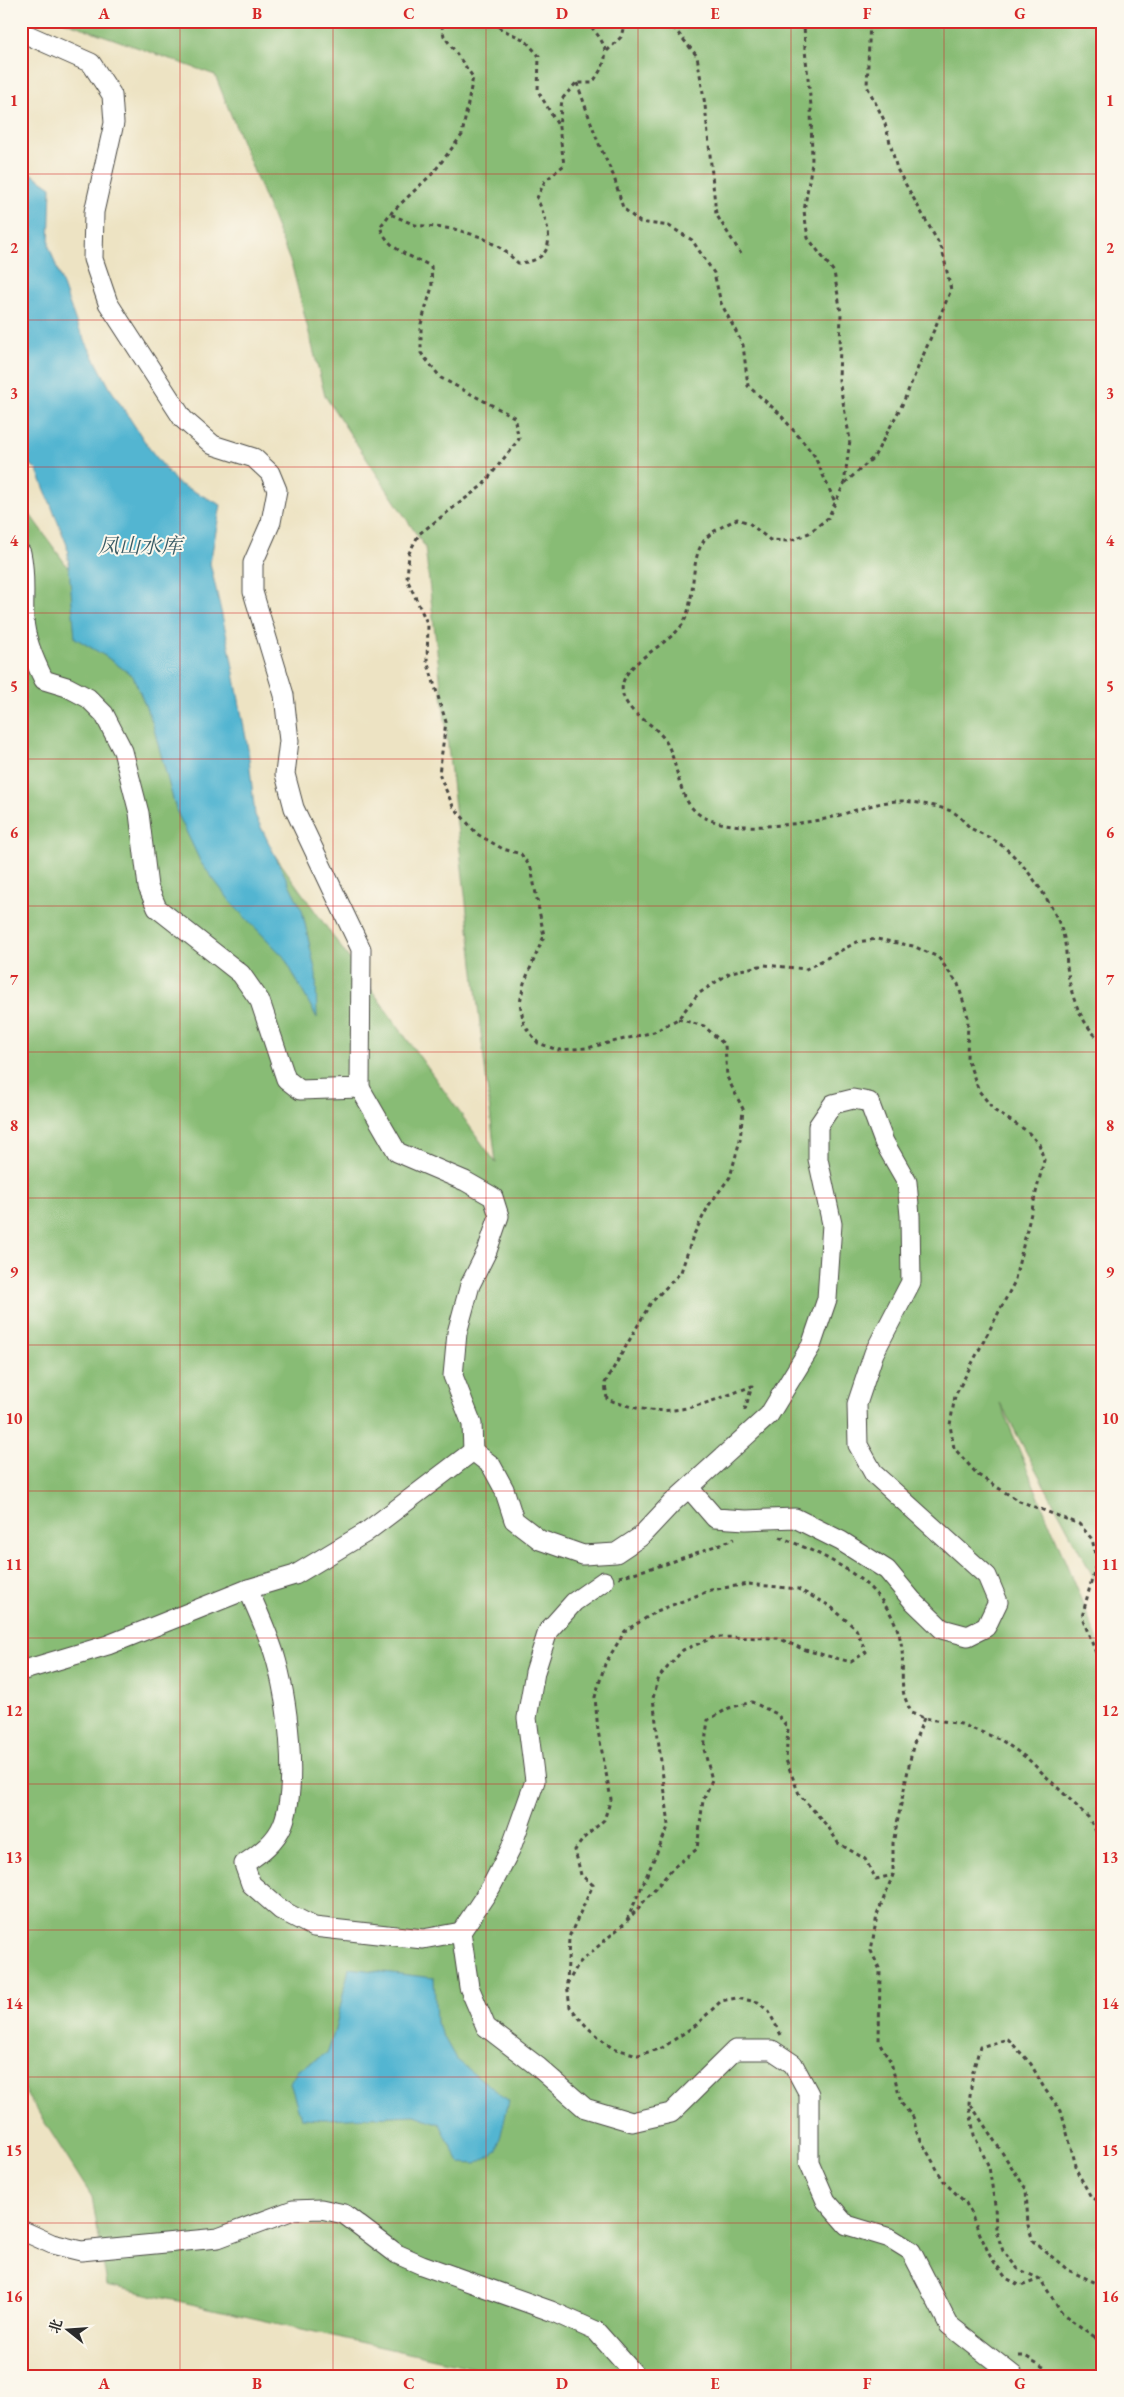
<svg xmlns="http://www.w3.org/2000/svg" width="1124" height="2397" viewBox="0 0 1124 2397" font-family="'EB Garamond','Noto Serif SC',serif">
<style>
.forest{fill:#88bc75;stroke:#5a7450}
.water{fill:#52b5d1;stroke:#3e707e}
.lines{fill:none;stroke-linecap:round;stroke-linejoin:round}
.minor-casing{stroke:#484742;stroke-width:21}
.path{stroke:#484742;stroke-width:3;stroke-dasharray:4 4;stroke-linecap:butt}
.minor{stroke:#fff;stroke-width:19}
.grid{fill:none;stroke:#d62828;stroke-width:1;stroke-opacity:0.55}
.labels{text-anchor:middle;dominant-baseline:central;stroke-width:4;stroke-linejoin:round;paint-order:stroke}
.water-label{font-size:21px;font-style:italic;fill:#395b65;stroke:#fbf7ec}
.neatline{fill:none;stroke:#d62828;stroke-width:2}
.grid-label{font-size:16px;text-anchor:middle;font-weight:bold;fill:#d62828}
</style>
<rect width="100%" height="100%" fill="#fbf7ec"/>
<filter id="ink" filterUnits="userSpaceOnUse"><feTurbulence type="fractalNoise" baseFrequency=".02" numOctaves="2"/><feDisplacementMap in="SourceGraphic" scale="10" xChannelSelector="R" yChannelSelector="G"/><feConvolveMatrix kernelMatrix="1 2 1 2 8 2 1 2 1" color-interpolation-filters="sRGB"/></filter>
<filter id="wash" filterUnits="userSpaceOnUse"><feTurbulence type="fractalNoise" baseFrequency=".0096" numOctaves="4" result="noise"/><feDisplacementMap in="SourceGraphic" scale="20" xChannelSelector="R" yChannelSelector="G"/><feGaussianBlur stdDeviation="1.12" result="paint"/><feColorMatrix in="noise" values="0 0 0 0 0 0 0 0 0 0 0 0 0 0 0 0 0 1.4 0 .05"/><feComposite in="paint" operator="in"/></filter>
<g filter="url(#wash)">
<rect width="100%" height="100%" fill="#ede3c3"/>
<!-- forest -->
<polygon class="forest" points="63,21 1103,21 1103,1595 1000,1403 1103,1653 1103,2376 510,2376 107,2285 92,2197 21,2085 21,502 496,1163 425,547 325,396 292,266 215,75"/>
<!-- water -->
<g class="water">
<polygon points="21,148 29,172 51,187 49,246 77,325 110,388 149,448 177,483 221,505 210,563 229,646 248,749 255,815 302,910 316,974 317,1018 284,957 234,906 201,863 176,810 152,722 133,676 105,656 75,638 67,545 37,470 21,456"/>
<polygon points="349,1968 434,1978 436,2023 456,2059 509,2101 497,2151 476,2164 459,2163 440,2124 415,2115 324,2119 301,2118 290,2083 298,2070 327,2053 335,2030"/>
</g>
</g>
<g filter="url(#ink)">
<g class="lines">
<!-- minor casing -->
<g class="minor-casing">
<g id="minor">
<path d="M21,32L91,63L112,95L114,123L94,212L93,259L108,303L183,419L213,445L254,458L270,473L277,490L271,522L253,563V592L284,695L289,741L285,774L294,808L361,949L360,1088L300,1090L286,1079L260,1001L241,974L157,908L148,887L139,813L123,751L104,714L88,698L67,687L44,680C35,662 25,640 24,619C23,597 26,574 21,553"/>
<polyline points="360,1088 397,1152 465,1181 493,1197 499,1216 487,1251 470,1285 457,1333 453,1376 472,1424 473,1451"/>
<polyline points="248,1589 295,1575 365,1533 473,1451 491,1465 504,1489 514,1520 540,1540 583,1555 616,1553 640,1537 672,1503 769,1415 811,1346 827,1299 832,1224 818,1159 818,1126 833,1104 853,1099 869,1102 884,1142 907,1182 910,1216 911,1282 874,1353 857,1404 858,1445 874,1474 987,1576 998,1602 986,1627 968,1636 942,1629 912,1600 887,1570 841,1541 795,1518 746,1520 715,1518 689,1488"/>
<path d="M21,1671L108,1645L248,1589C257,1610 267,1631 274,1653C287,1695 299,1783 283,1824C276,1842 259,1854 244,1864L251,1884L281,1910L314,1927L423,1939L461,1932L469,1987L486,2027L537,2066L585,2108L632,2122L671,2113L735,2050H772L793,2064L809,2094V2162L826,2201L847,2225L890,2238L911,2251L949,2325L1014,2376"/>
<polyline points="461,1932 491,1887 511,1848 535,1781 527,1718 535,1672 548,1631 574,1602 604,1581"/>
<polyline points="21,2230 52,2244 81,2251 218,2238 293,2210 321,2209 344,2214 397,2254 422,2265 551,2311 596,2331 636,2376"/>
</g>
</g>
<!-- path -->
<g class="path">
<polyline points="493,21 501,29 525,40 539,56 538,91 559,127"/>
<path d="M586,21C609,46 612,56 592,83H576L562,99L559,127L564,165L545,181L537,198C549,226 562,261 518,263L504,250L481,237L454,229L415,225L390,214L380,227C390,251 408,255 431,266L432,287L421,324V353L441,378L514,417L519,439L483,485L419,534L409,553L407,579L428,625L427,661L446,722L439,774L453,806L477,834L503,849L521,854L531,868L544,936L524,983L520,1003L524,1025L538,1043L558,1050L587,1048L654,1032L678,1019L698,994L731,972L764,965L806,969L857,942L877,939L913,946L938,957L958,984L968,1017L967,1058L979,1091L995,1111L1027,1131L1039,1144L1044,1160L1014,1283L955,1396L950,1425L954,1448L978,1475L1017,1500L1079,1524L1092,1539L1097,1560L1082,1617L1103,1671"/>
<polyline points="668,21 697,56 705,105 716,214 741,254"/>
<path d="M804,21L805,50L811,106L812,163L804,211L808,238L834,272L841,313L839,380L850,440L844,484L828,518L809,533L789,541L770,540L749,523L737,519C726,525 710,531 703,542C688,564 698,609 678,630C657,653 597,674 634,712C644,721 653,725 662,736C679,757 675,792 695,811C720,835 793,825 825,819C848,814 874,802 897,801C907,800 942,807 951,811C959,814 965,824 972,829C980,833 989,837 997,842C1023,859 1054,904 1063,934C1066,944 1066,956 1067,966C1070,995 1080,1023 1103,1043"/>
<polyline points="607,51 621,37 625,21"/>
<polyline points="577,83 598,142 614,177 623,208 640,222 669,226 692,240 714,273 721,303 743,345 748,386 779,413 814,455 835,502"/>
<polyline points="390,214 433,173 462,135 473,77 444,36 441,21"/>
<polyline points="845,483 874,457 902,405 951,290 942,249 897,169 884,120 867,86 870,21"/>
<path d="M678,1019L704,1026L725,1045L727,1077L743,1109L740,1140L730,1177L709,1205L693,1236L681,1272L650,1304L605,1383L607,1399C666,1422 697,1407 752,1386L744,1413"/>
<polyline points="1103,1338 1099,1361 1103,1386"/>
<path d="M780,1537C829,1557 886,1582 900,1638C905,1656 900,1677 904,1695C906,1701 909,1707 911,1713L924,1718L961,1724L1001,1740L1027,1758L1088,1817L1103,1843"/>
<polyline points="619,1577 666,1564 734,1539"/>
<polyline points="924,1718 913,1746 893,1843 893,1875 877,1915 871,1951 880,1970 879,2042 891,2062 901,2103 913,2117 917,2133 944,2182 966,2203 990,2256 1006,2278 1021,2286 1040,2279"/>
<polyline points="567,1984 569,1937 593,1885 581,1875 575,1850 584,1838 604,1820 611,1799 598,1731 595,1697 605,1664 625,1631 657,1611 711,1590 748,1584 798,1589 830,1606 856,1629 866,1652 851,1662 805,1650 778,1638 715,1637 683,1650 659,1677 653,1698 669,1825 626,1922"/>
<polyline points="781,2035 769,2012 758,2002 737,1998 721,2001 696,2025 662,2048 638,2055 612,2048 587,2027 570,2007 567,1984 579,1963 626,1922 674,1867 697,1849 703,1800 712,1780 704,1749 708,1720 729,1708 752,1702 777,1714 788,1728 786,1760 799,1794 829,1828 838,1843 865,1859 876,1879 893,1875"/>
<polyline points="971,2105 1026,2189 1028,2225 1033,2241 1068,2270 1103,2286"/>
<polyline points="1103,2205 1091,2197 1078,2173 1061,2111 1044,2088 1031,2064 1008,2039 980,2047 973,2071 969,2103 974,2135 989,2167 995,2205 996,2231 1003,2251 1018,2269 1040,2279 1063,2314 1103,2343"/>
<polyline points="1094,2338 1103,2336"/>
<polyline points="1019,2356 1025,2356 1058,2376"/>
</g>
<!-- minor -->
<use href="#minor" class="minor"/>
</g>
</g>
<!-- grid -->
<path class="grid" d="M180,21V2376M333,21V2376M486,21V2376M638,21V2376M791,21V2376M944,21V2376M21,174H1103M21,320H1103M21,467H1103M21,613H1103M21,759H1103M21,906H1103M21,1052H1103M21,1198H1103M21,1345H1103M21,1491H1103M21,1638H1103M21,1784H1103M21,1930H1103M21,2077H1103M21,2223H1103"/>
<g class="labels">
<!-- water labels -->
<g class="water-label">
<text x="140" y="545">凤山水库</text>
</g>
</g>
<!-- margin -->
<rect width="1124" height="2397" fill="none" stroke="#fbf7ec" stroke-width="55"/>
<!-- north arrow -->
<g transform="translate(68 2330) rotate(287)" stroke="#fbf7ec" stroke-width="4" paint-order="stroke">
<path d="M0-4L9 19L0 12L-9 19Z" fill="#2b2b2b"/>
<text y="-8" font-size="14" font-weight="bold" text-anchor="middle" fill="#2b2b2b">北</text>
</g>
<rect x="28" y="28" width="1068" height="2342" class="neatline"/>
<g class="grid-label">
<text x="104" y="19">A</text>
<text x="257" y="19">B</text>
<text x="409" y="19">C</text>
<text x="562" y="19">D</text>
<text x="715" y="19">E</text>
<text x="867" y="19">F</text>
<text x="1020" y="19">G</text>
<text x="14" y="106">1</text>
<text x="1110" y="106">1</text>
<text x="14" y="253">2</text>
<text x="1110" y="253">2</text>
<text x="14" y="399">3</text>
<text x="1110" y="399">3</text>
<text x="14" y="546">4</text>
<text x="1110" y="546">4</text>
<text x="14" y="692">5</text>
<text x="1110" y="692">5</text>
<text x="14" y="838">6</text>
<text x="1110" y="838">6</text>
<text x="14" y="985">7</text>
<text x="1110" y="985">7</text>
<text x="14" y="1131">8</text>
<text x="1110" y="1131">8</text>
<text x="14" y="1277">9</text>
<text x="1110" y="1277">9</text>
<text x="14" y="1424">10</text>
<text x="1110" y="1424">10</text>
<text x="14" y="1570">11</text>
<text x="1110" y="1570">11</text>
<text x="14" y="1716">12</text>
<text x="1110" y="1716">12</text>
<text x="14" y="1863">13</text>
<text x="1110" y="1863">13</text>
<text x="14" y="2009">14</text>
<text x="1110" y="2009">14</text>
<text x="14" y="2156">15</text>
<text x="1110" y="2156">15</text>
<text x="14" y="2302">16</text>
<text x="1110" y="2302">16</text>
<text x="104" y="2389">A</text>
<text x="257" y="2389">B</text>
<text x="409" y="2389">C</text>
<text x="562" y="2389">D</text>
<text x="715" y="2389">E</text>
<text x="867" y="2389">F</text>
<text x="1020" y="2389">G</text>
</g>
</svg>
